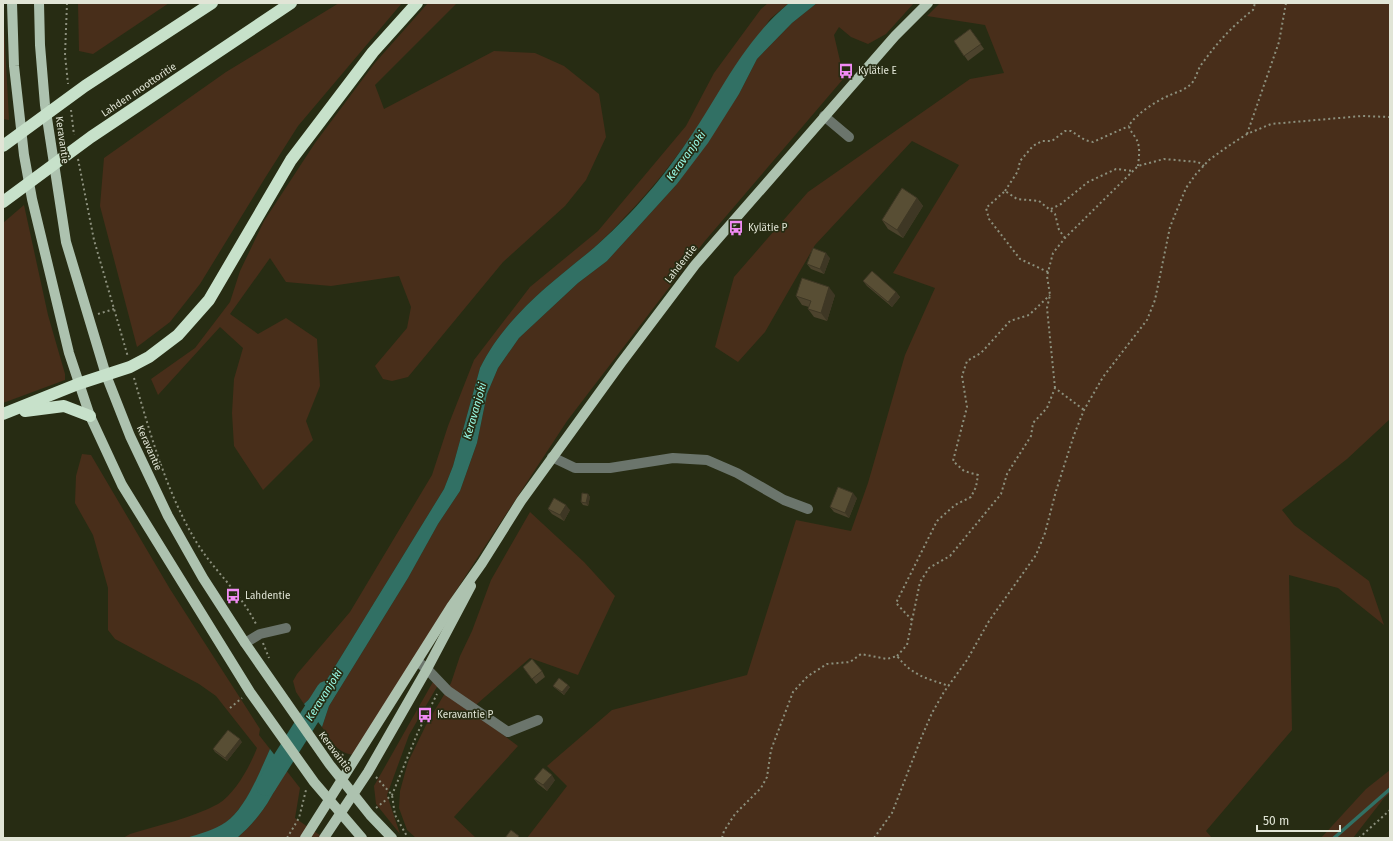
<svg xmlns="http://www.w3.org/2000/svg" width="1393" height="841" viewBox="0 0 1393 841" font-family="'Fira Sans',sans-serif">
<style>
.green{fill:#482e1a}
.water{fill:#317064}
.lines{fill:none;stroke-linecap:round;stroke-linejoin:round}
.stream{stroke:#317064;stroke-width:3.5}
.river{stroke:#317064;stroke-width:20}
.path{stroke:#8c907d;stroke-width:2;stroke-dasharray:2 3;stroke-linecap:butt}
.minor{stroke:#6b756c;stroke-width:10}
.major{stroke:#adc2af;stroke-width:10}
.highway{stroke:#c7e1ca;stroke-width:12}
.wall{fill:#4c432d}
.shaded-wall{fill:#3e3724}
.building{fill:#584e34;stroke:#3e3724}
.labels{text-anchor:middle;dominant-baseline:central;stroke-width:3.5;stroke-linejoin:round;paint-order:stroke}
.poi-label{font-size:10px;fill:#e1e5d6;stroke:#272c13;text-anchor:start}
.street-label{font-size:10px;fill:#e1e5d6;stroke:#272c13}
.water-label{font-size:11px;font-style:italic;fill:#98fae6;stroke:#272c13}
</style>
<rect width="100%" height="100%" fill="#272c13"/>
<!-- green -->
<g class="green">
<polygon points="78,3 169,3 93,54 79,51"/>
<polygon points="339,3 402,3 298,126 265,178 200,284 170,322 137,347 100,206 104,158 226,72"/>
<polygon points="428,3 457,3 375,85 384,109 494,51 535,53 564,66 599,94 606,137 586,180 565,206 503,262 408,377 392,381 383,379 375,366 407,328 411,307 399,276 331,286 286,282 270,258 230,314 258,334 286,318 317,339 320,386 306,421 313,440 263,490 234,446 232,413 234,379 243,348 220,327 158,395 151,379 195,348 230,302 240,271 264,221 315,143 374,64"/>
<path d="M768,3H789L770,19C728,81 689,147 638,203C622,220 606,238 589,252C548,285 504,319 480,368L453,466L444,489L323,686L304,704L296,692L293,681L297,674L350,612L432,475L448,426L474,360L530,287L598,231L686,126L714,73L761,9Z"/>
<path d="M817,3H914L886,34L868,44L851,37L839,27L834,35L844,78L704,242L567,421L444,609L353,755C336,752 331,741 322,727L329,706L408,578L438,524L460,491L477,443L487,394L498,368L519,338L578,283L607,261L677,184L739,94L757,59L792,23Z"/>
<polygon points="940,3 1390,3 1390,419 1347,459 1282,510 1294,525 1369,581 1384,625 1338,588 1289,575 1292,730 1206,831 1212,838 527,838 567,786 547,766 612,710 747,675 796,520 851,531 868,483 905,355 935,288 893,273 959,165 912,141 815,245 765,332 738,362 715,347 734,277 808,192 970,79 1004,73 985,25 927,16"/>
<polygon points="3,8 9,120 3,119"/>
<polygon points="24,205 48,315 65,374 65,380 3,403 3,223"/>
<path d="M82,454L91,455L170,589L260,729L259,735L270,749C260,772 250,799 231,818C222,828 201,835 187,838C170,841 141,838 123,838L130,834C159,825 192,818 218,804C235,794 250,766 257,748L216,696L199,684L115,639L108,630V588L93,535L75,503L76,476Z"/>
<polygon points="530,512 584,562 615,596 578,675 530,658 470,710 518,746 454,817 476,838 416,838 407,830 399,808 400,791 408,762 426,725 451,683 460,656 472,631 491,580"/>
<polygon points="434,680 438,685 409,735 387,795 400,834 376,804 374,786"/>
<path d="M286,770L300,788L295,818L324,838H237C250,827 263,812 271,797C277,788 280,778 286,770Z"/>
<polygon points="1390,770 1390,793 1384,798 1353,838 1321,838 1366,789"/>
</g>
<!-- water -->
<g class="water">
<path d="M789,3H817L792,23L757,59L739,94L708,143L677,184L607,261L578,283L519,338L498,368L487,394L477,443L460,491L438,524L408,578L329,706L322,727L304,704L323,686L444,489L453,466L480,368C504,319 548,285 589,252C619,227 655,188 677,156C716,104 738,46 789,3Z"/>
<path d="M270,749L286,770C280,778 277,788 271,797C263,812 250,827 237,838H186C199,834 215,830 226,822C246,808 260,771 270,749Z"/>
</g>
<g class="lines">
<!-- stream -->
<polyline class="stream" points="1334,838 1390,789"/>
<!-- river -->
<polyline class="river" points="266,786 326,691"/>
<!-- path -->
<g class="path">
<polyline points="67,3 65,55 68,84"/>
<polyline points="71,110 74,135"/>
<polyline points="1247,134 1279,42 1286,3"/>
<polyline points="78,159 94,240 128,357"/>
<path d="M1138,166C1139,156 1141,145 1135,137C1132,132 1130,131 1129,126C1134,115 1158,100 1170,95C1177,92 1185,90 1191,84C1196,79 1197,71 1201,65C1217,43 1231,27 1253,10L1255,3"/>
<polyline points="1005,191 1018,171 1020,161 1033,146 1042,141 1052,141 1065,131 1071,131 1085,140 1093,142 1129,126"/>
<polyline points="1051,209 1061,204 1088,182 1116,169 1133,171"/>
<polyline points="1048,272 1020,259 989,219 986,208 1005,191 1017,199 1039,201 1055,214 1059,230 1065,238"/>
<polyline points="98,314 114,309"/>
<path d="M134,378C150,433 167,494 197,543C215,572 240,592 256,624"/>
<polyline points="1055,388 1047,308 1050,295 1047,276 1053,253 1065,238 1138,166 1164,159 1198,162 1204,166"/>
<polyline points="912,620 896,603 937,521 955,505 971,497 976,487 978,475 964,471 953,461 967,407 962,376 967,361 981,353 1010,321 1029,315 1050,295"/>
<polyline points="263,643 269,658"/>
<polyline points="897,656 907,645 920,582 929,568 950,556 1001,494 1007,474 1031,436 1033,423 1047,408 1055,388 1084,410"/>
<polyline points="230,708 242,698"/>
<polyline points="330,745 345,757"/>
<polyline points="376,777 392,795 395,815 408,838"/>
<polyline points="376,808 392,795 418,732 437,694"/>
<polyline points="287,838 299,818 306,790"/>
<path d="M722,838L724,831L735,814L761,788L767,777L771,750L793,692L808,676L827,664L850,662L861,654L887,659L897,656C913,676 926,678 949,686"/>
<polyline points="874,838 892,813 922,736 932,713 944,692 967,660 989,621 1036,555 1045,533 1056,491 1074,435 1084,410 1103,377 1147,320 1155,300 1170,227 1186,188 1196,174 1209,160 1227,147 1247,134 1271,124 1362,116 1390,117"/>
<polyline points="1359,838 1390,810"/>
</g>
<!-- minor -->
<g class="minor">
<polyline points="824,116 849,137"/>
<polyline points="552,457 575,468 610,468 673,458 707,460 737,473 784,500 808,509"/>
<polyline points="245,643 260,634 286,628"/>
<polyline points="417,661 427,669 448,691 508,732 538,720"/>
</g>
<!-- major -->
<g class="major">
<polyline points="12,3 14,66 24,155 32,199 69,353 90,416 122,485 250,692 314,782 362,838"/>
<polyline points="39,3 40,45 45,105 66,242 106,375 130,436 168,516 203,578 245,643 330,765 370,815 392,838"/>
<polyline points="305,838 451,607 482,563 521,501 621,363 695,265 895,36 928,3"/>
<polyline points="324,838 368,772 427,669 471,586"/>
</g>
<!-- highway -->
<g class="highway">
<polyline points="3,146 85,86 212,3"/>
<polyline points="3,202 91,137 291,3"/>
<polyline points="25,411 64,406 90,416"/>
<polyline points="3,414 78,384 130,367 149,357 178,335 209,300 291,160 373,52 417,3"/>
</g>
</g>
<!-- wall -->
<g class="wall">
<polygon points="970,29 984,49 968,61 954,41"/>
<polygon points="917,198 923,206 903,238 888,229 882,220"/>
<polygon points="830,258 824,274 811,269 807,264"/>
<polygon points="863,281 896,292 900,297 892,307 867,286"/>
<polygon points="835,295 827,321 814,317 808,309 809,307 802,305 796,296"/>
<polygon points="588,494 590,497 588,506 583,505 581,502"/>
<polygon points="857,498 849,518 834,512 830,507"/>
<polygon points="548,509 570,510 564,521 552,514"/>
<polygon points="523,667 542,671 545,677 536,684"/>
<polygon points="553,686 570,687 564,695 555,688"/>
<polygon points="242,742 227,761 215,752 213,749"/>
<polygon points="534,779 555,780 547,791 538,784"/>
</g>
<!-- shaded-wall -->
<g class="shaded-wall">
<polygon points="917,198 923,206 903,238 897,230"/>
<polygon points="826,253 830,258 824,274 820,269"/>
<polygon points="829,287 835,295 827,321 821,313"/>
<polygon points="896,292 900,297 892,307 888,302"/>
<polygon points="853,493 857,498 849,518 845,513"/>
<polygon points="588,494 590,497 588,506 586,503"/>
<polygon points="566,505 570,510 564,521 560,515"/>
<polygon points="568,685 570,687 564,695 562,692"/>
<polygon points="240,739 242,742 227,761 225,758"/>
<polygon points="552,775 555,780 547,791 543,785"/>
</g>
<!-- building -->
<g class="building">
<polygon points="970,29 981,44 964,56 954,41"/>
<polygon points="902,188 917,198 897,230 882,220"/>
<polygon points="813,248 826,253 820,269 807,264"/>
<polygon points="872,271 896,292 888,302 863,281"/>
<polygon points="802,278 829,287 821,313 808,309 811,301 796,296"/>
<polygon points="838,487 853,493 845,513 830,507"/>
<polygon points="582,493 588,494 586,503 581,502"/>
<polygon points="554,498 566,505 560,515 548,509"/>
<polygon points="532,659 542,671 532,679 523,667"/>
<polygon points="559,678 568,685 562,692 553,686"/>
<polygon points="228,730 240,739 225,758 213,749"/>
<polygon points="543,768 552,775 543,785 534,779"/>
<polygon points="511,830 519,836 517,838 505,838"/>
</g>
<!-- icons -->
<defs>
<g id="bus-bare" transform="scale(1.2)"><path d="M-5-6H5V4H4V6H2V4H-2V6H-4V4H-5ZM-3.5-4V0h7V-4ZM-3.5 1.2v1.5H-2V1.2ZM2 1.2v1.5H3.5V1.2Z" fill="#f18bf5" stroke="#272c13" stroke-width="2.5" paint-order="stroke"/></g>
</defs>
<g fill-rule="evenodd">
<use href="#bus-bare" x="846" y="71"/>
<use href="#bus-bare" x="736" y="228"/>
<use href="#bus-bare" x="233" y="596"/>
<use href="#bus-bare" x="425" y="715"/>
</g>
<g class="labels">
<!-- poi labels -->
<g class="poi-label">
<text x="858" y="71">Kylätie E</text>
<text x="748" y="228">Kylätie P</text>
<text x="245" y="596">Lahdentie</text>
<text x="437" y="715">Keravantie P</text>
</g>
<!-- street labels -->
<g class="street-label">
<text transform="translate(139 90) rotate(-34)">Lahden moottoritie</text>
<text transform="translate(62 140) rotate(82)">Keravantie</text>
<text transform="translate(681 264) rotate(-52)">Lahdentie</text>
<text transform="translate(149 448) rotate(66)">Keravantie</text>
<text transform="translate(335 752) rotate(53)">Keravantie</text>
</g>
<!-- water labels -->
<g class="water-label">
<text transform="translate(686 156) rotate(-54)">Keravanjoki</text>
<text transform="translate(475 411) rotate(-74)">Keravanjoki</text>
<text transform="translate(324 695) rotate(-58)">Keravanjoki</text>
</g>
</g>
<!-- border -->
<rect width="1393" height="841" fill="none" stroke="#e1e5d6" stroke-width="8"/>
<!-- scale -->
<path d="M1257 825v6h83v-6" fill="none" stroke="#e1e5d6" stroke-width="2"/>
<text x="1263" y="825" font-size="12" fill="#e1e5d6" stroke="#272c13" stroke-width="3" paint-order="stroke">50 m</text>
</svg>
